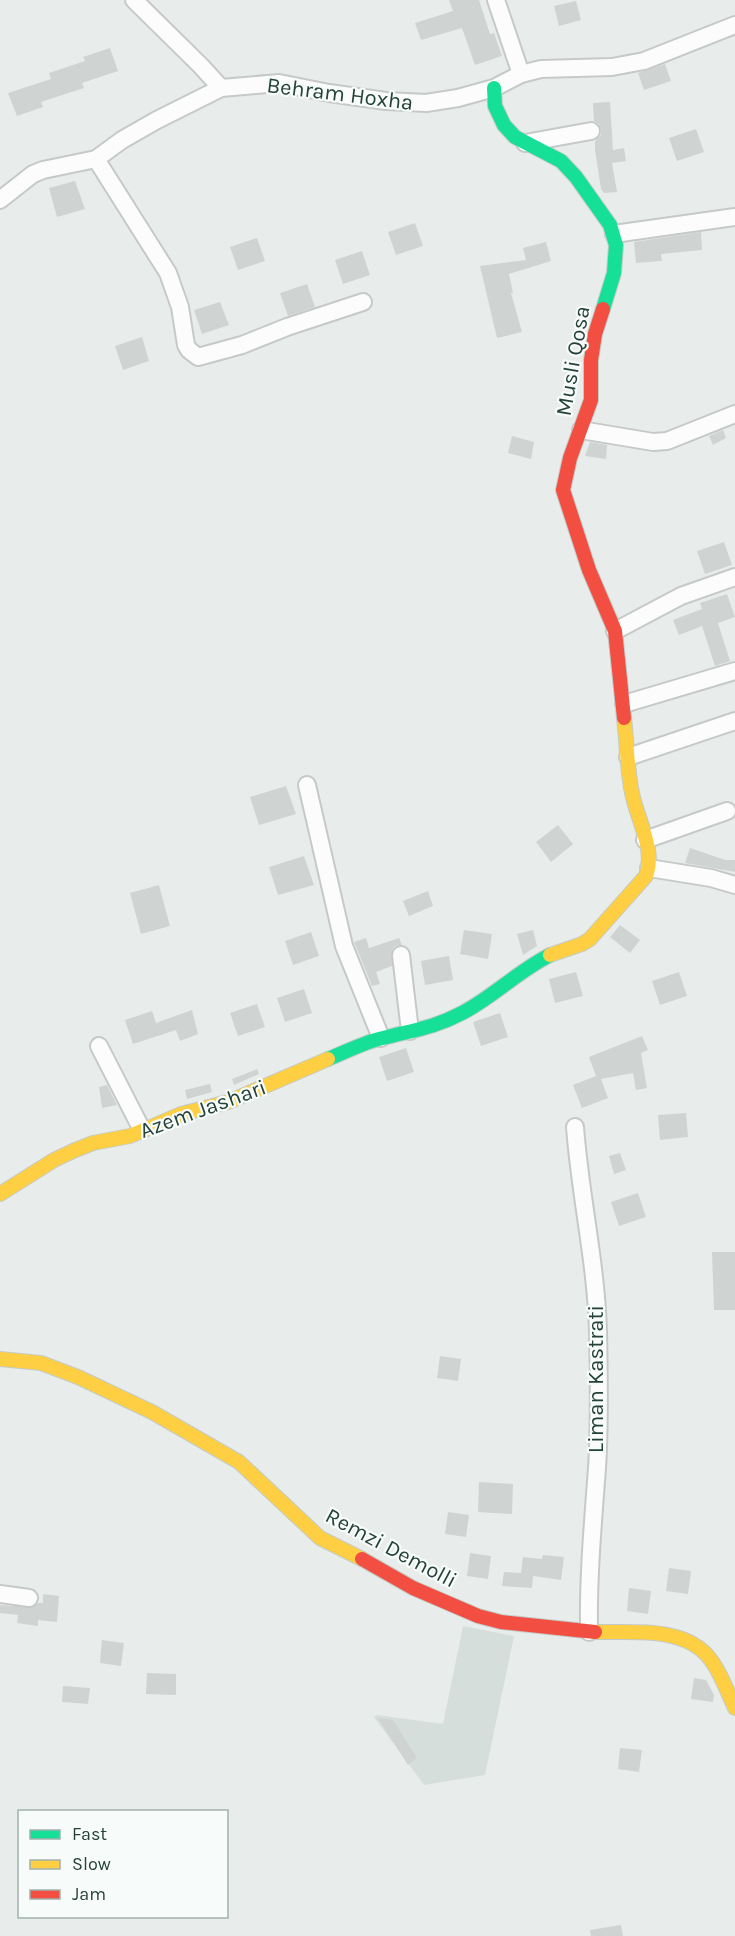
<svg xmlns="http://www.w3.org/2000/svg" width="735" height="1936" viewBox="0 0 735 1936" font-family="Karla,sans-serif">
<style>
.built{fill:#d6dedb}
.building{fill:#cfd4d2}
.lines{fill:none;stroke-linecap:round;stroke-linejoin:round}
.street-casing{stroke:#c5cac8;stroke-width:20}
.fast-casing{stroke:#c3cbc8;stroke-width:16}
.slow-casing{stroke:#c3cbc8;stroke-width:16}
.jam-casing{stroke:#c3cbc8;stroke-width:16}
.street{stroke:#fcfcfc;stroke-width:16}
.fast{stroke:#16e098;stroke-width:14}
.slow{stroke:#ffcf43;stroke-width:14}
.jam{stroke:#f24e42;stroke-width:14}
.labels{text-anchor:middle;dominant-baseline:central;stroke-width:4.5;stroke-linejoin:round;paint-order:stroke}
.street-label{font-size:22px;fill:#24423a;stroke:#f7fbf9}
</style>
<rect width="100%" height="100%" fill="#e8edeb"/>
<!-- built -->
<polygon class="built" points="463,1626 514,1636 485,1775 424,1785 374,1717 377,1715 443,1724"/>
<!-- building -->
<g class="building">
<polygon points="449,0 479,0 490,34 494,33 502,56 475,65 462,28 421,40 415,23 453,11"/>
<polygon points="576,1 581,20 559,26 554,6"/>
<polygon points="110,48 118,71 82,83 84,88 41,102 43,107 17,116 8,93 51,79 49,73 85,61 83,57"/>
<polygon points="665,64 671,81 644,90 638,73"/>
<polygon points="610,102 613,150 624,148 626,161 612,163 617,192 604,193 601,189 595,150 595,141 601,135 601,130 599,124 594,121 593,103"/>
<polygon points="696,129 704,152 677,161 669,138"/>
<polygon points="75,181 85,209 57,217 49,188"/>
<polygon points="415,223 423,246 396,255 388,232"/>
<polygon points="701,232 702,250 661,254 662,261 636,263 634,242"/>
<polygon points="257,238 265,261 238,270 230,247"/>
<polygon points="546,242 551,261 509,274 513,293 511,293 522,332 497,338 480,266 526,260 523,248"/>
<polygon points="362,251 370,275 343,284 335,260"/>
<polygon points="307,284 315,307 288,316 280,293"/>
<polygon points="220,302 229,325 202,334 194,310"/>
<polygon points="142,337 149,361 123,370 115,346"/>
<polygon points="723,430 726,438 713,445 709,436"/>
<polygon points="512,436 534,442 531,459 508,453"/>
<polygon points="590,442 607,445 606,459 585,456"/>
<polygon points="724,542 732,565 705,574 697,551"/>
<polygon points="727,594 735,617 718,623 730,661 715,666 702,626 679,635 673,620 702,609 700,603"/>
<polygon points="286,786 296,814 259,825 250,797"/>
<polygon points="558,825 573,844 551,862 536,842"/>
<polygon points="690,848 725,860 735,860 735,872 685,863"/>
<polygon points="304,856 314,885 278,895 269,867"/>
<polygon points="159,885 170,926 141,934 130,893"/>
<polygon points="428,891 433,906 409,916 403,901"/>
<polygon points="620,925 640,940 630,953 610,937"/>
<polygon points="464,930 492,934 488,959 460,954"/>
<polygon points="533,930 537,946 523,955 517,934"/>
<polygon points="311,932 319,956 293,965 285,941"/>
<polygon points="366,938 369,948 399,938 402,945 395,946 392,950 392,966 376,972 380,984 372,986 354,942"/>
<polygon points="449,956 453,980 425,985 421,961"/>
<polygon points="576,972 583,996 555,1003 549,979"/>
<polygon points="679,972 687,996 660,1005 652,981"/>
<polygon points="304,989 312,1013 285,1022 277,998"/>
<polygon points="257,1004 265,1027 238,1036 230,1013"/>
<polygon points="192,1010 198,1034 180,1041 176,1030 133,1044 125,1020 152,1011 156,1023"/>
<polygon points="500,1013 508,1037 481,1046 473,1022"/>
<polygon points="642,1036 648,1050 641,1053 647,1088 636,1090 633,1073 601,1079 608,1098 582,1108 573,1085 596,1076 589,1057"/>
<polygon points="406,1048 414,1072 387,1081 379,1057"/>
<polygon points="257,1069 259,1074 234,1085 232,1079"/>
<polygon points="210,1084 212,1092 187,1099 185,1090"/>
<polygon points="107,1085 117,1105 102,1108 99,1087"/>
<polygon points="686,1113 688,1137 660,1140 658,1115"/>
<polygon points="620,1153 626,1170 614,1174 609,1156"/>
<polygon points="638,1193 646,1217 619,1226 611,1202"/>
<polygon points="712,1252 735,1252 735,1310 714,1310"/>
<polygon points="440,1356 461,1359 458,1381 437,1378"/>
<polygon points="479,1482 513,1484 512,1514 478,1512"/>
<polygon points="448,1512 469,1515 466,1537 445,1534"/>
<polygon points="470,1553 491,1556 488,1579 467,1576"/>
<polygon points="543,1555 564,1557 561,1580 533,1576 532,1588 502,1586 504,1572 521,1573 523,1557 542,1559"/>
<polygon points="669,1568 691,1571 688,1594 666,1591"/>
<polygon points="629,1588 651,1591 648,1614 627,1611"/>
<polygon points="43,1594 59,1596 57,1622 38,1620 38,1626 17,1623 18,1615 0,1613 0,1605 33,1607 38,1603 43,1603"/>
<polygon points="102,1640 124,1643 121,1666 100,1663"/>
<polygon points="147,1673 176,1674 176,1695 146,1694"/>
<polygon points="694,1678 706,1680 714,1695 713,1702 691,1699"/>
<polygon points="63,1686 90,1688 88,1704 62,1702"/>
<polygon points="378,1718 393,1720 417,1758 408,1765"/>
<polygon points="620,1748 642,1750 639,1772 618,1769"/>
<polygon points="621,1925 623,1936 591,1936 590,1930"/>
</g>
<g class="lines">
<!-- street casing -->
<g class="street-casing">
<g id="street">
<polyline points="134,0 201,66 221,88"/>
<polyline points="496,0 521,74"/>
<polyline points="525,143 591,131"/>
<polyline points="96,159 168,273 180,307 186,345 189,350 198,357 242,345 287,327 363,302"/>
<polyline points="0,200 33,174 43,170 96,159 122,140 157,120 221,88 279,83 329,93 386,101 426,103 458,98 494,88 521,74 541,69 612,67 644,61 735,25"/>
<polyline points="614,234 735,217"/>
<polyline points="581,430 653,442 667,441 735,414"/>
<polyline points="615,631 681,596 735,577"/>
<polyline points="624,704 735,671"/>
<polyline points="628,757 735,721"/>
<polyline points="307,785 344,946 381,1038"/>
<polyline points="645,840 727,811"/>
<polyline points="649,868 711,878 735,885"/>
<polyline points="401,955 410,1031"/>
<polyline points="99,1046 142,1130"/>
<path d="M575,1127C580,1195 596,1262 598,1331C599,1376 600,1422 597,1468C593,1522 588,1577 589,1632"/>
<polyline points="0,1594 29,1598"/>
</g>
</g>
<!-- fast casing -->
<g class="fast-casing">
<g id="fast">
<polyline points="494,88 495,106 504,125 515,137 561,161 576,177 610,225 616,245 614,273 603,309"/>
<path d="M328,1059C346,1052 364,1042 383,1038C413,1030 434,1028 462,1013C493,997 518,971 550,955"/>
</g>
</g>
<!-- slow casing -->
<g class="slow-casing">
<g id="slow">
<path d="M550,955L582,944L590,939L646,876C656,850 637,819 632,793C627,769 627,743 624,718"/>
<polyline points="0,1194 54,1160 73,1151 93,1143 130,1136 181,1114 228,1102 328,1059"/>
<polyline points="0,1359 41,1363 78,1377 152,1412 239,1462 320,1538 362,1559"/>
<path d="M595,1632C630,1633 679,1626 706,1654C719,1668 727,1691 735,1708"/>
</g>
</g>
<!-- jam casing -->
<g class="jam-casing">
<g id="jam">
<polyline points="603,309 595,334 591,360 591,400 570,458 563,490 589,570 615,631 624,718"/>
<polyline points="362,1559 413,1588 478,1616 501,1622 595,1632"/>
</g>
</g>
<!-- street -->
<use href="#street" class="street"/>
<!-- fast -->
<use href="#fast" class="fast"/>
<!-- slow -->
<use href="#slow" class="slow"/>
<!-- jam -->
<use href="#jam" class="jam"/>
</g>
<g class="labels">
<!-- street labels -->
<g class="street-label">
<text transform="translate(340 94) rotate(7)">Behram Hoxha</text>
<text transform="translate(573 361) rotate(-80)">Musli Qosa</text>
<text transform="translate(203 1109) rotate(-20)">Azem Jashari</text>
<text transform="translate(596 1379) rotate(-90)">Liman Kastrati</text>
<text transform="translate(391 1548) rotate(28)">Remzi Demolli</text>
</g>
</g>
<!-- legend -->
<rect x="18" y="1810" width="210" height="108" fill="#f7fbf9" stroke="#a3b1ad" stroke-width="1.5"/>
<rect x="30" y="1830" width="30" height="9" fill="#16e098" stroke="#a3b1ad" stroke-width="1.5"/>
<text x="72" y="1840" font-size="18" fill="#24423a">Fast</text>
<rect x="30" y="1860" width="30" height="9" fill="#ffcf43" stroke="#a3b1ad" stroke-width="1.5"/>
<text x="72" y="1870" font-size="18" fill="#24423a">Slow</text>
<rect x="30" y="1890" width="30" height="9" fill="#f24e42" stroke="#a3b1ad" stroke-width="1.5"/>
<text x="72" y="1900" font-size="18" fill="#24423a">Jam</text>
</svg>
